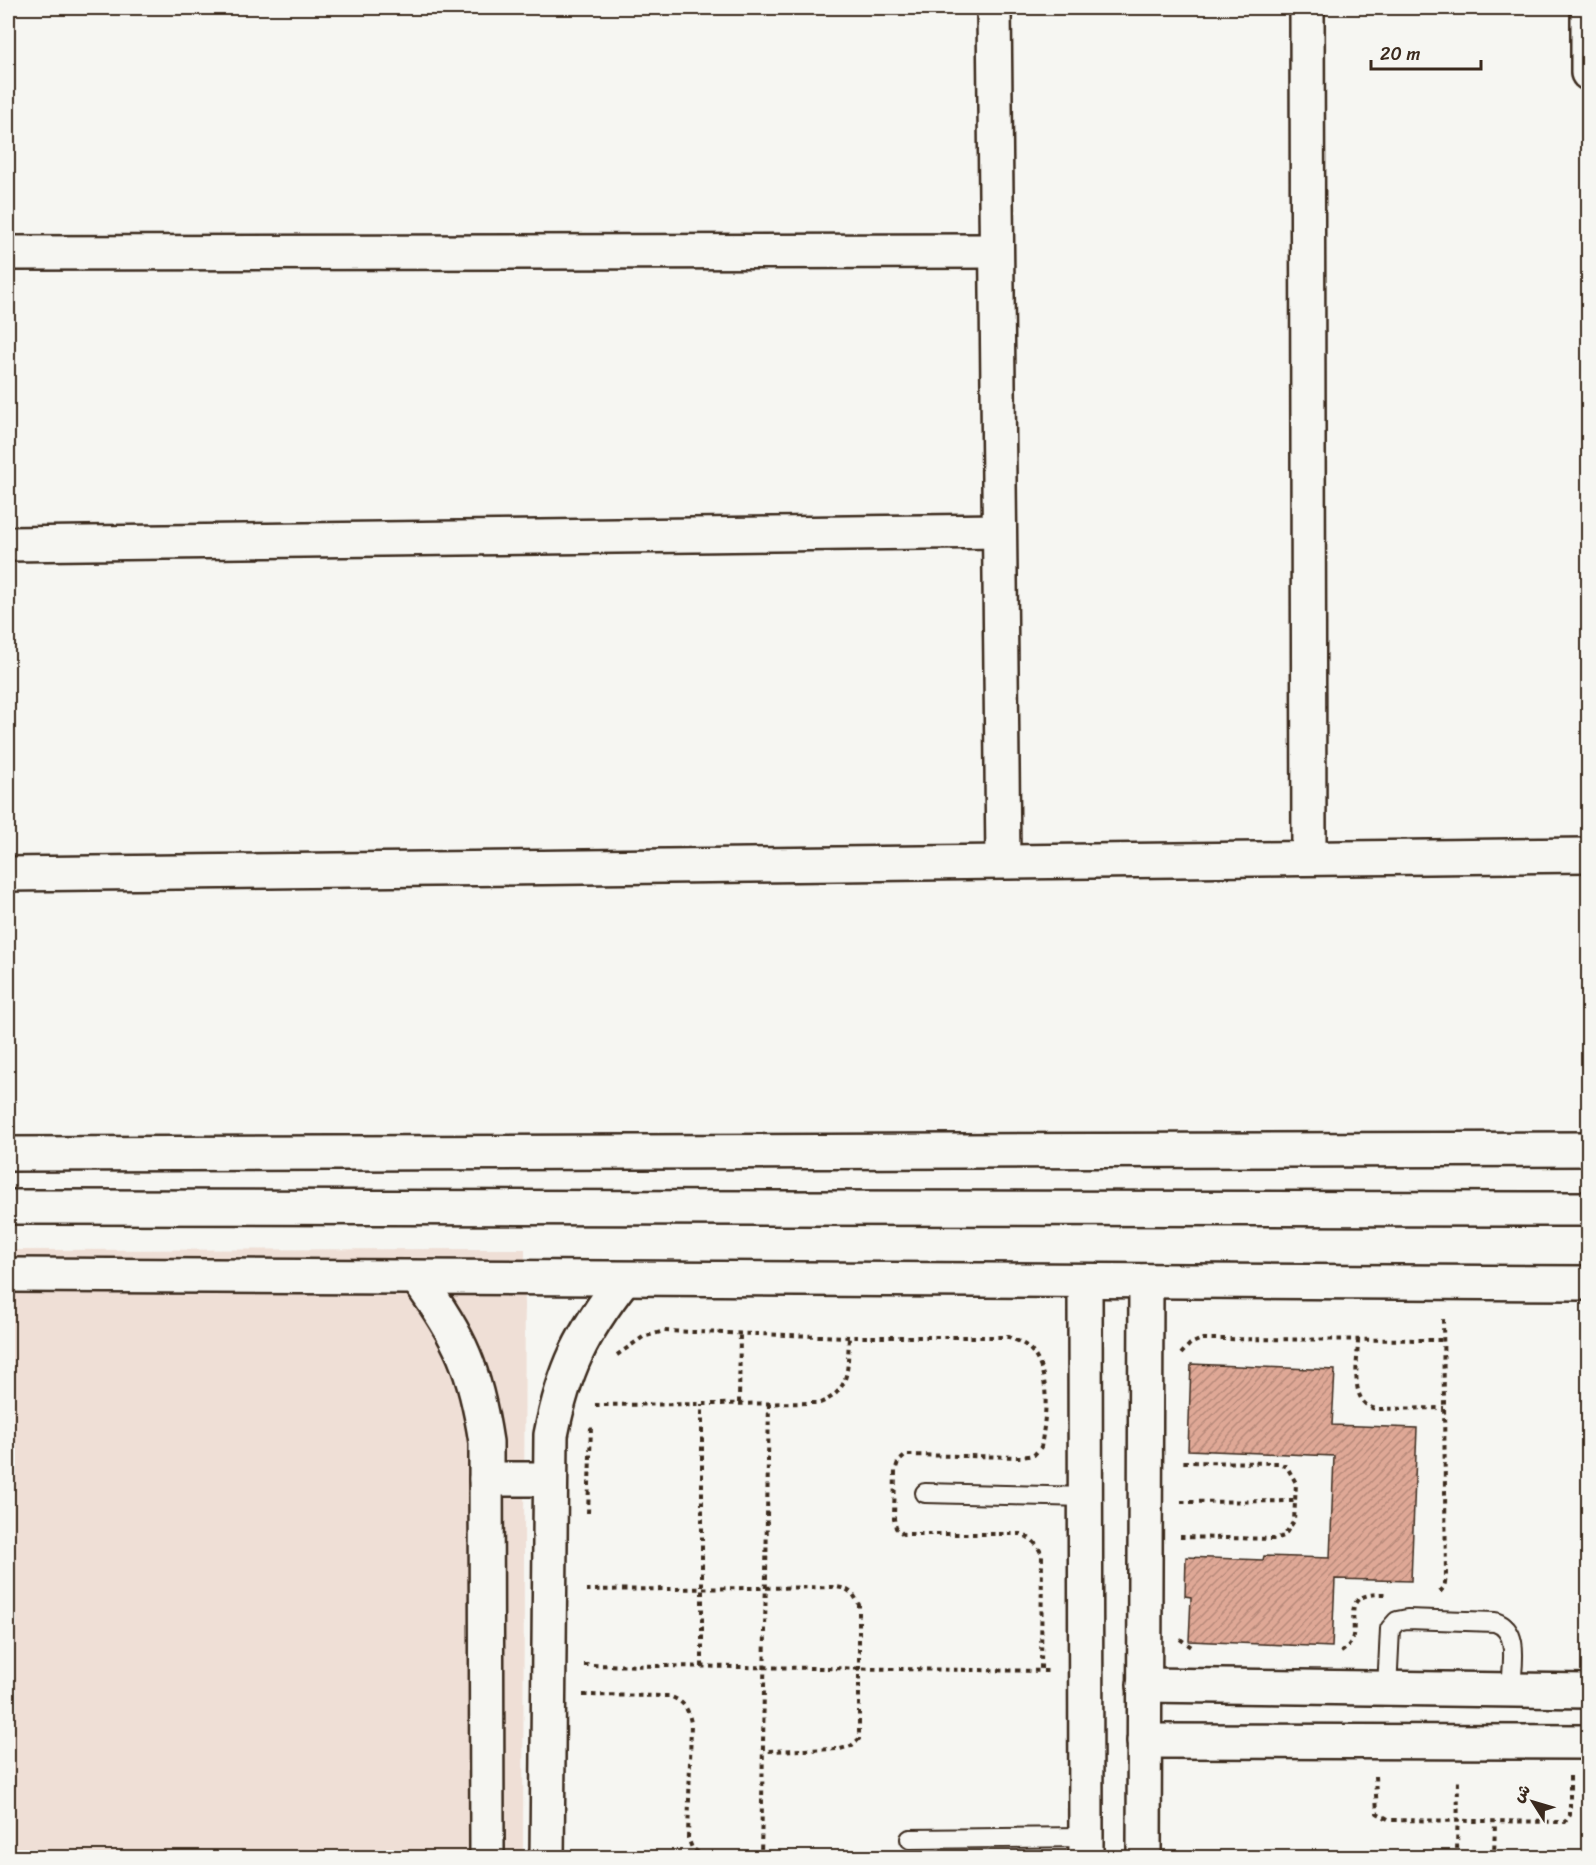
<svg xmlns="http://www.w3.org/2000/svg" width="1596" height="1865" viewBox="0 0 1596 1865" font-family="Sriracha,'Playpen Sans Arabic',sans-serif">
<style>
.built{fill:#efdfd6}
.building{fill:url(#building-hatch);stroke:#3b2a1e;stroke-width:1.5}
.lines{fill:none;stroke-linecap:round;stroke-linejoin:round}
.lane-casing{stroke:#3b2a1e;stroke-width:22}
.street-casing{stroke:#3b2a1e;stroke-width:38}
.path{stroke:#3b2a1e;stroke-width:4;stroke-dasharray:4.5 4.5;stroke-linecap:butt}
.lane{stroke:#f6f6f2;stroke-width:18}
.street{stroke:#f6f6f2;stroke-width:33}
</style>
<defs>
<pattern id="building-hatch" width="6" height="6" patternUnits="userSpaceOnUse" patternTransform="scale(1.5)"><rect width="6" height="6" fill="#dfa896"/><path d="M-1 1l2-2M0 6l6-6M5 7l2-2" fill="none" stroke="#b6897a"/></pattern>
</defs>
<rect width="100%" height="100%" fill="#f6f6f2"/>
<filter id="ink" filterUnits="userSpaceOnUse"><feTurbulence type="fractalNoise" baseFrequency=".0167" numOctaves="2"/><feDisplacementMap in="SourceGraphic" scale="12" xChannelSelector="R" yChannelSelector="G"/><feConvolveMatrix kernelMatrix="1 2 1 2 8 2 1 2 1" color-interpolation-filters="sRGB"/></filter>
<g filter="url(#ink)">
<!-- built -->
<polygon class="built" points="525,1249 523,1857 8,1857 8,1250"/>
<!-- building -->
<polygon class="building" points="1191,1364 1335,1370 1332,1425 1417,1428 1411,1581 1335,1579 1332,1647 1189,1641 1191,1597 1185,1596 1186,1557 1263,1560 1264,1556 1330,1558 1334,1456 1188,1450"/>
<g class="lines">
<!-- lane casing -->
<g class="lane-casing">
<g id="lane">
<polyline points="925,1493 1085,1497"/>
<path d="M1387,1689L1390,1629L1397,1621L1407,1619L1495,1622C1522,1631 1511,1668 1511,1691"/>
<polyline points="910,1839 1086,1837"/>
</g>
</g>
<!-- street casing -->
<g class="street-casing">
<g id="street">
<polyline points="994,8 1003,861"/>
<polyline points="1307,8 1309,857"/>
<polyline points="1588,8 1588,73"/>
<polyline points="8,253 996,251"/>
<polyline points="8,544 999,531"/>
<polyline points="8,874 1588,855"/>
<polyline points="8,1154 1588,1149"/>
<polyline points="8,1207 1588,1209"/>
<polyline points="8,1275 1588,1283"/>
<path d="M418,1279C461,1338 475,1370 486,1442L487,1858"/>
<polyline points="1085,1282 1086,1858"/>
<polyline points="486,1479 550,1479"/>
<polyline points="1144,1685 1588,1691"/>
<polyline points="1144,1741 1588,1742"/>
<path d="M547,1858L551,1435C564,1369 582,1333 623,1280"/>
<polyline points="1144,1858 1146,1281"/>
</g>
</g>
<!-- path -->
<g class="path">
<path d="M1358,1340C1358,1362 1348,1405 1377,1409L1444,1408"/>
<polyline points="1181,1354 1190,1344 1202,1339 1443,1340"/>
<path d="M617,1355L643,1337L664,1331L849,1337H1009C1015,1340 1024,1343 1029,1348C1052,1372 1046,1417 1041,1447L1034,1455L1022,1457L906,1455L898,1462L895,1471L894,1519L896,1528L903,1534H1021C1033,1539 1037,1544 1042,1555L1041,1671"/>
<polyline points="739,1403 740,1333"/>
<path d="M595,1405L820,1403C852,1390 847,1367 849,1337"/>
<polyline points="1181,1502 1295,1501"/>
<polyline points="588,1513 591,1427"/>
<polyline points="1180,1537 1275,1539 1284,1536 1294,1521 1296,1483 1287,1467 1279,1463 1181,1462"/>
<path d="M586,1590L837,1587C850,1589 854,1594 859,1605V1739L851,1746L840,1749L764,1751"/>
<polyline points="1440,1592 1444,1587 1446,1578 1443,1316"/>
<polyline points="1180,1639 1193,1648"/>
<path d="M1341,1652C1373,1632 1327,1593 1385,1594"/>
<polyline points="584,1665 1051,1671"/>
<polyline points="702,1667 702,1404"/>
<path d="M583,1695L669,1696C683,1701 688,1707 691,1723L688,1838L692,1848L706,1858"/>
<polyline points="1375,1776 1377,1813 1390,1820 1565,1822 1570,1815 1570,1776"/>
<polyline points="761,1858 769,1403"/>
<polyline points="1457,1858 1458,1778"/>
<polyline points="1494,1858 1495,1821"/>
</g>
<!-- lane -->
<use href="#lane" class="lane"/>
<!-- street -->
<use href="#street" class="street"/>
</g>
</g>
<!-- margin -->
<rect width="1596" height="1865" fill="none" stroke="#f6f6f2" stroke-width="30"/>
<rect x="15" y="15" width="1566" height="1835" fill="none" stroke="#3b2a1e" stroke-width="2" filter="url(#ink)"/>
<!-- north arrow -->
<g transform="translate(1533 1802) rotate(307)" stroke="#f6f6f2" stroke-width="4.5" paint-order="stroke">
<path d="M0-4.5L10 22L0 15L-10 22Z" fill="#3b2a1e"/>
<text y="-9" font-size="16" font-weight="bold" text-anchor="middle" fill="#3b2a1e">ش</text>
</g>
<!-- scale -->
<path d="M1371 60v9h110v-9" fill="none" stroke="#3b2a1e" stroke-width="3"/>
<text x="1380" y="60" font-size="18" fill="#3b2a1e" stroke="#f6f6f2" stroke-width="4.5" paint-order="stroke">20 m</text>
</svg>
